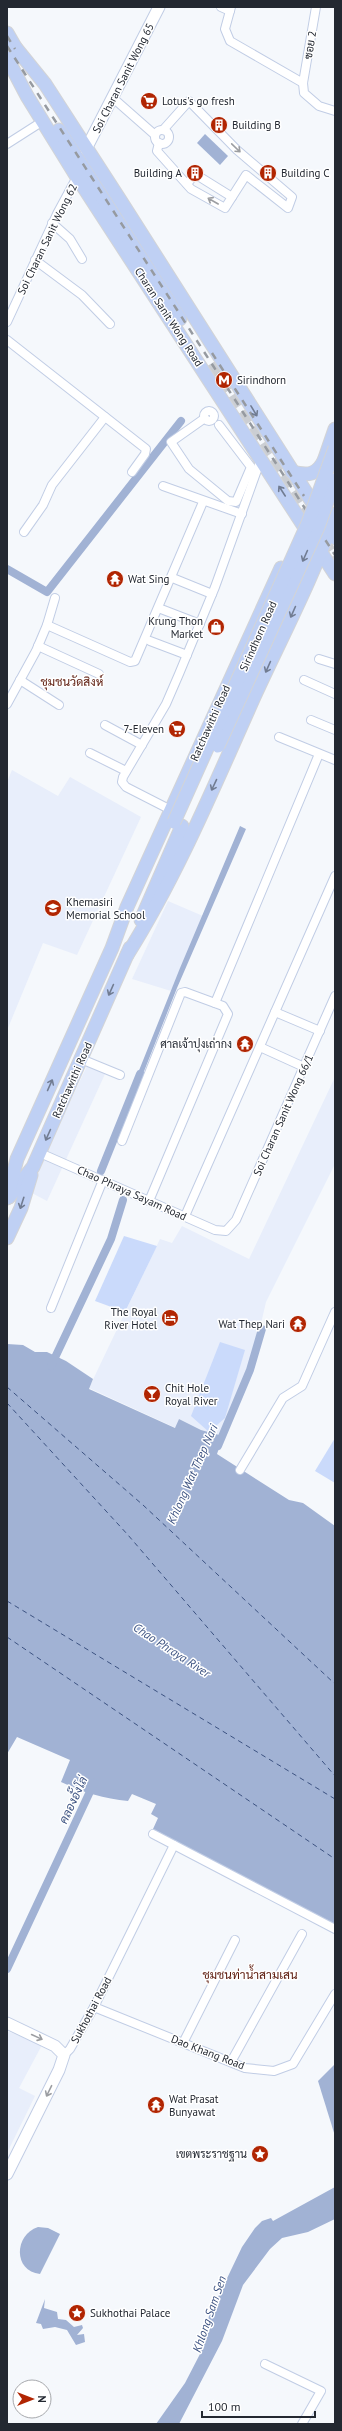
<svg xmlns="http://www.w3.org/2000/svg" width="342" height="2431" viewBox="0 0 342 2431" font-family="'PT Sans',Sarabun,sans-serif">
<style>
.built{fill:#e8eefb}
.green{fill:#cadafb}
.water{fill:#a1b2d4}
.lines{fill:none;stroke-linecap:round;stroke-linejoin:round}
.canal{stroke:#a1b2d4;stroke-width:8}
.ferry{stroke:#3c5281;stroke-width:1;stroke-dasharray:5 4;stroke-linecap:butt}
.primary-tunnel{stroke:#cbced3;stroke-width:13;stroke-dasharray:13 6;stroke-linecap:butt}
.street-casing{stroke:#c1cde5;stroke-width:10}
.secondary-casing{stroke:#c1cde5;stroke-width:13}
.primary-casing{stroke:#d3d4d6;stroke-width:15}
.street{stroke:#fff;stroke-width:8}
.secondary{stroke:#fff;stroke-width:11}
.primary{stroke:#bfd0f4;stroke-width:13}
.rail{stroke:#969aa0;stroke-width:2.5;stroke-dasharray:7 7;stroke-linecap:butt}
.primary-bridge-casing{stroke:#d3d4d6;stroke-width:15;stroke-linecap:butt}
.primary-bridge{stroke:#bfd0f4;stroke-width:13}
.oneway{stroke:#9c9ea2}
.oneway2{stroke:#717c92}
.labels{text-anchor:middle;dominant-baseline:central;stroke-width:3;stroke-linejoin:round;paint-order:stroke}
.street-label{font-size:11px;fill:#232831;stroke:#fff}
.poi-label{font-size:11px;fill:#232831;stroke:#fff;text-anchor:start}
.neighbourhood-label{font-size:12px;fill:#5d1b0d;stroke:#fff}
.water-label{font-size:12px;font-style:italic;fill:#3c5281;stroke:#fff}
</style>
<rect width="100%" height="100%" fill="#f5f8fc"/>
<!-- built -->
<g class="built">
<polygon points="12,770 58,796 70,777 141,817 77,955 43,943 8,1028 7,782"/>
<polygon points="168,901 203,916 171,991 132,979"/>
<polygon points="87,1066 105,1074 47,1201 28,1191"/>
<polygon points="335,1077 335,1164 266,1302 256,1345 223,1436 201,1430 179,1419 176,1428 89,1388 160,1239 172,1243 182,1226 249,1259"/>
<polygon points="7,2031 42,2045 19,2088 35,2096 8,2151"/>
</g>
<!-- green -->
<g class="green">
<polygon points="124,1236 157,1246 125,1312 95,1301"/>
<polygon points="220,1342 245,1350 225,1418 209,1432 191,1416"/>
<polygon points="335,1438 335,1483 315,1471"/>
</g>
<!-- water -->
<g class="water">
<polygon points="205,134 228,156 220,165 197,143"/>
<polygon points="240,826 246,829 177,988 139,1084 134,1083 180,968"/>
<path d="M7,1344L23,1345L35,1352H47L66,1361L93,1379L89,1389L175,1428L179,1419L201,1430L223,1436L217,1454L289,1500L303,1503L335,1526V1926L153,1829L158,1818L151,1814L156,1804L132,1794L128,1801C105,1799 82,1792 61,1782L70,1760L17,1737L7,1754Z"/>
<polygon points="335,2064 335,2136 318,2081"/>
<polygon points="335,2187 335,2219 308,2232 282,2238 270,2249 243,2285 222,2341 179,2424 156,2424 185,2383 200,2354 209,2316 242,2247 255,2228 262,2221 271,2218 273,2221"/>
<path d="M38,2227L48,2228L60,2234L40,2274C13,2271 14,2235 38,2227Z"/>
<polygon points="45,2299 44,2308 57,2312 58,2319 66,2320 74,2327 82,2325 83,2328 77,2335 84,2334 85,2342 76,2345 67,2330 55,2327 43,2329 41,2324 36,2323"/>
</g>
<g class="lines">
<!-- canal -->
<g class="canal">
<polyline points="7,569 47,592 181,421"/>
<polyline points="101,1171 140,1074"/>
<polyline points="51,1366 111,1239 123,1200"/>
<polyline points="218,1446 250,1370 262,1329"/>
<polyline points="7,1969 94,1783"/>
</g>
<!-- ferry -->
<g class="ferry">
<polyline points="7,1387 143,1505 335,1684"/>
<polyline points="7,1403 128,1535 335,1776"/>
<polyline points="7,1601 335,1799"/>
<polyline points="7,1637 335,1859"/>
</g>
<!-- primary-tunnel -->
<polyline class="primary-tunnel" points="209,365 335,560"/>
<!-- street casing -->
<g class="street-casing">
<g id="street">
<polyline points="221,7 230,11"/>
<polyline points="231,7 225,29 230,41 303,83"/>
<polyline points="316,7 303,83 304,93 319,106 335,111"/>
<polyline points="113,98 155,135"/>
<circle cx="162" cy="137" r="7"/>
<polyline points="159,143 157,151 191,189 225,208 246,175 288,208 292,197 237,150 189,101 163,130"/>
<polyline points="7,144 43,121"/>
<polyline points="187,184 195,174 232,197"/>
<polyline points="52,223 70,239 82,259"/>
<polyline points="35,260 82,295 110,324"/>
<polyline points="7,322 57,214 77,177"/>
<polyline points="7,340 146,449 145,454 132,472"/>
<circle cx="209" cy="416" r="5"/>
<polyline points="205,418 171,442 189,469 228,501 236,502 251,467 219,425"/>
<polyline points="163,486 242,514"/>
<polyline points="24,532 43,505 52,485 105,417"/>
<polyline points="175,579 212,594"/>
<polyline points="161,609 200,624"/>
<polyline points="47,625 130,662 135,661 203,502"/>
<polyline points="150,641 187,655"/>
<polyline points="38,646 99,674"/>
<polyline points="319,659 335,664"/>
<polyline points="20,680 59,705"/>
<polyline points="304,680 335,694"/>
<polyline points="7,704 36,651 47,625 55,598"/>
<polyline points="311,720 335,730"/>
<polyline points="105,725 142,745"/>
<polyline points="279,737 335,760"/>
<polyline points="90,753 126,771"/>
<polyline points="171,810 126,787 122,782 123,777 166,704 179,674 215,587 261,459"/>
<polyline points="215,1003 319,754"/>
<polyline points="275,1012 320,1031"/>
<polyline points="260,1047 304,1067"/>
<polyline points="81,1059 120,1075"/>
<polyline points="122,1141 181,993 185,992 223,1006 228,1014 149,1201"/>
<polyline points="40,1153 215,1230 226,1231 236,1220 335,996"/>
<polyline points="185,1216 335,876"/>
<polyline points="51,1308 103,1180"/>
<polyline points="240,1470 283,1398 302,1386 335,1312"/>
<polyline points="153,1834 335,1929"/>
<polyline points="94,2007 245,2068 274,2071 293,2064 335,1994"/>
<polyline points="183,2043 235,1940"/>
<polyline points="64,2055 70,2049 94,2007 174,1845"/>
<polyline points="231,2062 302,1934"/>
<polyline points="265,2364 321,2391 302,2424"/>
</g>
</g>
<!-- secondary casing -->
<g class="secondary-casing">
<g id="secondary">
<polyline points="86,149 159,7"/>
<polyline points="7,2023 55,2046 64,2055 59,2070 7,2174"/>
</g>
</g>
<!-- primary casing -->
<g class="primary-casing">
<g id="primary">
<polyline points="7,33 19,54"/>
<polyline points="15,47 45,84 120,200 335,538"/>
<polyline points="7,58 27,96 77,177 335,574"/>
<polyline points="59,130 180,319"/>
<polyline points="324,461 335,429"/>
<path d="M292,472C309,476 317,475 325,459"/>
<polyline points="141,920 182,826"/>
<path d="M127,955C178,874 215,784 254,697C282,636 314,576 335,514"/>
<polyline points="9,1197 33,1167 130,948"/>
<polyline points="7,1198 17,1159 112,948 127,907 281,568"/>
<polyline points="7,1238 21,1208 31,1175"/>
</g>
</g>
<!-- street -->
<use href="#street" class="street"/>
<!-- secondary -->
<use href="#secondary" class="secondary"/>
<!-- primary -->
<use href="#primary" class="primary"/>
<!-- rail -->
<g class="rail">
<polyline points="7,36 15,49"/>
<polyline points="7,46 335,555"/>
<polyline points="212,353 304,496"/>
</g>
<!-- primary-bridge casing -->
<g class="primary-bridge-casing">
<g id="primary-bridge">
<polyline points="218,746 318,527 335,480"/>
<polyline points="174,822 308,523 335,448"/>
</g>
</g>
<!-- primary-bridge -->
<use href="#primary-bridge" class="primary-bridge"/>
</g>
<!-- one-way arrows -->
<defs><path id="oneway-shaft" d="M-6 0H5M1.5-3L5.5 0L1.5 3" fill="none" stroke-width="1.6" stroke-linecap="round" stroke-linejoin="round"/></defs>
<g class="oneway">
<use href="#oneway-shaft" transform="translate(236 148) rotate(44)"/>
<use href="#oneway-shaft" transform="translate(213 201) rotate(-150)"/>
<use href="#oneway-shaft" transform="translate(37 2037) rotate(25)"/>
<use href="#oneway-shaft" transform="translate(49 2091) rotate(116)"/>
</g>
<g class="oneway2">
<use href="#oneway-shaft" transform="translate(254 411) rotate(59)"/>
<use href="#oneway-shaft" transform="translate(282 491) rotate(-123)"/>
<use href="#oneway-shaft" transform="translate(305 556) rotate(114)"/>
<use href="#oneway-shaft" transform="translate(293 612) rotate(114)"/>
<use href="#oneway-shaft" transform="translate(268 667) rotate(114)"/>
<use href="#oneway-shaft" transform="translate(214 785) rotate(115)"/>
<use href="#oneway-shaft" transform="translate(111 990) rotate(114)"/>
<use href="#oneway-shaft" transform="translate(50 1085) rotate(-66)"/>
<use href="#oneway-shaft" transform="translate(48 1135) rotate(114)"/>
<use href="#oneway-shaft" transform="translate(22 1203) rotate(108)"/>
</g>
<!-- icons -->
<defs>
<g id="supermarket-disc" transform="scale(0.9)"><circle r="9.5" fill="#b12502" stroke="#fff"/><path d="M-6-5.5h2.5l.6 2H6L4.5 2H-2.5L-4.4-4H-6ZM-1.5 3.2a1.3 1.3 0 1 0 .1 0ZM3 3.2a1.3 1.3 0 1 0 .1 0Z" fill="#fff"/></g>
<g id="building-disc" transform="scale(0.9)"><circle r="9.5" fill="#b12502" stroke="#fff"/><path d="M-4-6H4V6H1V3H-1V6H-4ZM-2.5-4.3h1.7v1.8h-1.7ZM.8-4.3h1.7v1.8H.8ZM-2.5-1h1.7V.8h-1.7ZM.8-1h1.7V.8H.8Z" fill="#fff"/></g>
<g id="metro-disc" transform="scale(0.9)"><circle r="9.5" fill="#b12502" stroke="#fff"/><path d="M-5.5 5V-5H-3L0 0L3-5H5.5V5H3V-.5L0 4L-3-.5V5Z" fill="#fff"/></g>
<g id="temple-disc" transform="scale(0.9)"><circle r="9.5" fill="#b12502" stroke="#fff"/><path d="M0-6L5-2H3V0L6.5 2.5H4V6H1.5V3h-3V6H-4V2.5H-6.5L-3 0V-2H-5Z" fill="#fff"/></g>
<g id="shop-disc" transform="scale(0.9)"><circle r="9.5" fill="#b12502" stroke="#fff"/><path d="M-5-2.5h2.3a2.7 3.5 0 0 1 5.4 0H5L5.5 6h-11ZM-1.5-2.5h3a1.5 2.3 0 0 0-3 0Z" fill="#fff"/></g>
<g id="school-disc" transform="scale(0.9)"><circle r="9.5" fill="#b12502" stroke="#fff"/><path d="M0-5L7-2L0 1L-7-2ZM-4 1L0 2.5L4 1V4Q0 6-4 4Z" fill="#fff"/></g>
<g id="hotel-disc" transform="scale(0.9)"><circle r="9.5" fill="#b12502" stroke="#fff"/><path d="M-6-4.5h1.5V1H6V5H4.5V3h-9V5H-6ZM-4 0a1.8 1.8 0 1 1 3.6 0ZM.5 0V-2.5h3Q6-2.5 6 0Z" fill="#fff"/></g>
<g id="bar-disc" transform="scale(0.9)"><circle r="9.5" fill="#b12502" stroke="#fff"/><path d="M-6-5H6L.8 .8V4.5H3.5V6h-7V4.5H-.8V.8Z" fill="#fff"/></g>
<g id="sight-disc" transform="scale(0.9)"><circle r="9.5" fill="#b12502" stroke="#fff"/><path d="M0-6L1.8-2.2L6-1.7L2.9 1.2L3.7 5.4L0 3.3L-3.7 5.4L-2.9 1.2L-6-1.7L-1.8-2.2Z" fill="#fff"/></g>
</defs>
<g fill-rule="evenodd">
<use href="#supermarket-disc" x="149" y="101"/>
<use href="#building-disc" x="219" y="125"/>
<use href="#building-disc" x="195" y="173"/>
<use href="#building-disc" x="268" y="173"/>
<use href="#metro-disc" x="224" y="380"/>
<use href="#temple-disc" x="115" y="579"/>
<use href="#shop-disc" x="216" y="627"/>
<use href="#supermarket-disc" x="177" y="729"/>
<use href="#school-disc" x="53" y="908"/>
<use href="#temple-disc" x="245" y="1044"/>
<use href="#hotel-disc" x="170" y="1318"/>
<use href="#temple-disc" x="298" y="1324"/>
<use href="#bar-disc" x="152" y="1394"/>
<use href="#temple-disc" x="156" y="2105"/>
<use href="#sight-disc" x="260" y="2154"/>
<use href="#sight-disc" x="77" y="2313"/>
</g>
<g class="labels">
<!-- street labels -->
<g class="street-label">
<text transform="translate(310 45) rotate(-80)">ซอย 2</text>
<text transform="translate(123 78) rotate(-63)">Soi Charan Sanit Wong 65</text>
<text transform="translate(47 239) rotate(-64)">Soi Charan Sanit Wong 62</text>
<text transform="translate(169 317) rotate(57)">Charan Sanit Wong Road</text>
<text transform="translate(258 636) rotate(-66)">Sirindhorn Road</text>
<text transform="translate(210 723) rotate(-66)">Ratchawithi Road</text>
<text transform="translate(72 1080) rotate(-66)">Ratchawithi Road</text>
<text transform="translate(283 1115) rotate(-66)">Soi Charan Sanit Wong 66/1</text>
<text transform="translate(132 1193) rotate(24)">Chao Phraya Sayam Road</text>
<text transform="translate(91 2010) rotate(-62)">Sukhothai Road</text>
<text transform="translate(208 2052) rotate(21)">Dao Khang Road</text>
</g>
<!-- poi labels -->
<g class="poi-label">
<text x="162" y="101">Lotus's go fresh</text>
<text x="232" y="125">Building B</text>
<text x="182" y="173" text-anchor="end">Building A</text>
<text x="281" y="173">Building C</text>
<text x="237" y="380">Sirindhorn</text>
<text x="128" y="579">Wat Sing</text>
<text x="203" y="621" text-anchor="end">Krung Thon<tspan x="203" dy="13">Market</tspan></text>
<text x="164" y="729" text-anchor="end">7-Eleven</text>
<text x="66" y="902">Khemasiri<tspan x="66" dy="13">Memorial School</tspan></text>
<text x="232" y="1044" text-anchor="end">ศาลเจ้าปุงเถ่ากง</text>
<text x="157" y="1312" text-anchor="end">The Royal<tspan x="157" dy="13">River Hotel</tspan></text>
<text x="285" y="1324" text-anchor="end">Wat Thep Nari</text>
<text x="165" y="1388">Chit Hole<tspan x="165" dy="13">Royal River</tspan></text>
<text x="169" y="2099">Wat Prasat<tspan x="169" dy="13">Bunyawat</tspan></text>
<text x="247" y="2154" text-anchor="end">เขตพระราชฐาน</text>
<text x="90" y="2313">Sukhothai Palace</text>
</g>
<!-- neighbourhood labels -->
<g class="neighbourhood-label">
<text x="72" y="681">ชุมชนวัดสิงห์</text>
<text x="250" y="1974">ชุมชนท่าน้ำสามเสน</text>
</g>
<!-- water labels -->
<g class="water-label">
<text transform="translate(192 1474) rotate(-66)">Khlong Wat Thep Nari</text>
<text transform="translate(172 1650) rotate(33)">Chao Phraya River</text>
<text transform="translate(73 1800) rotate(-65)">คลองอั๊งโล่</text>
<text transform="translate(209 2314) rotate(-71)">Khlong Sam Sen</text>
</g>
</g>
<!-- border -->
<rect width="342" height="2431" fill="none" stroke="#232831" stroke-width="16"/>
<!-- north arrow -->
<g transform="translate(32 2399) rotate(90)"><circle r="19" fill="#ffffff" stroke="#a7a9ad"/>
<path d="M0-3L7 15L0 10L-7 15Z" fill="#b12502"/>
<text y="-6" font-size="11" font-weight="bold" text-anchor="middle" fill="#232831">N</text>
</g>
<!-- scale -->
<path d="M202 2411v6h113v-6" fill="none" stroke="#232831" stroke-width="2"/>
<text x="208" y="2411" font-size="12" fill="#232831" stroke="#ffffff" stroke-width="3" paint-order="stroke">100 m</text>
</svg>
